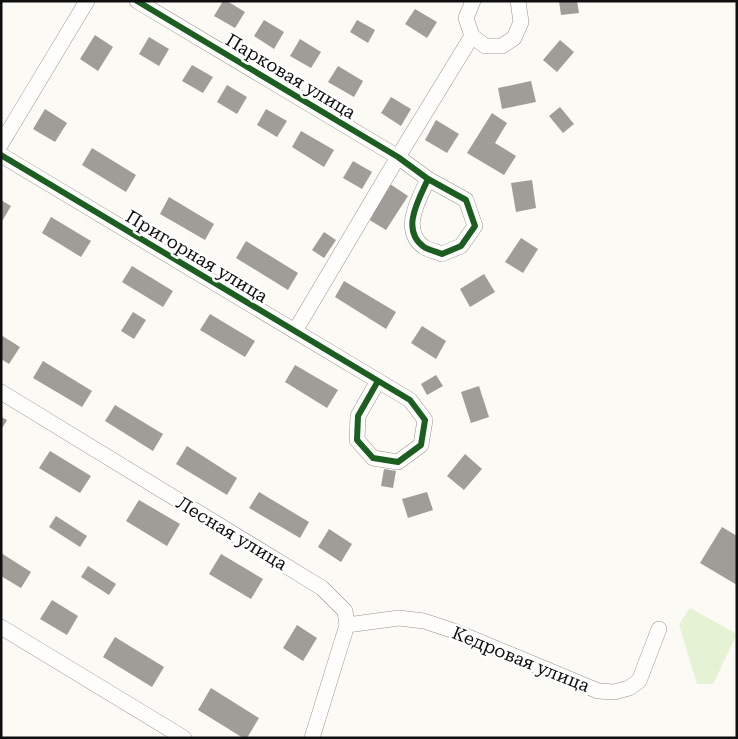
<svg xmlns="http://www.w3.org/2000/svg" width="738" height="739" viewBox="0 0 738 739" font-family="'Roboto Serif',serif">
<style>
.green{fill:#e5f2d4}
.building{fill:#a09d99}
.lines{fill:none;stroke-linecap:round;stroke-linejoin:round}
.minor-casing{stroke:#969592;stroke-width:16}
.minor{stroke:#fffefd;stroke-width:15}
.cycleway-casing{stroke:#fff;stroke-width:9}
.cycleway{stroke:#1b5e20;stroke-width:6}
.labels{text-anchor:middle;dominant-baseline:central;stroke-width:5;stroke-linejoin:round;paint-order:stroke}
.street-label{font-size:18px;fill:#0f0f0f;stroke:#fff}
</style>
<rect width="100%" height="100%" fill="#fcfaf4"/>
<!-- green -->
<polygon class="green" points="690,608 737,634 713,684 697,684 679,624"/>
<!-- building -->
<g class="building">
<polygon points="223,1 227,1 245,12 235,28 214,16"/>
<polygon points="559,1 577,1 579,13 561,15"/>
<polygon points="415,9 437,22 427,38 405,24"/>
<polygon points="264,20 284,32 274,49 254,36"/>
<polygon points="357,20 375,30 368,43 350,32"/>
<polygon points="95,35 113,47 98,71 80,59"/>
<polygon points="149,37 169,49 159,66 139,54"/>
<polygon points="300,39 321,52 311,68 290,56"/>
<polygon points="560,40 574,52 557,72 543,60"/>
<polygon points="192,65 213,77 203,93 182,81"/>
<polygon points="338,66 363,81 354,97 328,82"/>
<polygon points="531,81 536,102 502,109 498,88"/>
<polygon points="227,85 247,97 237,114 217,102"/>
<polygon points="391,97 411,109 401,126 381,113"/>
<polygon points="560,107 574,124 563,133 549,116"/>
<polygon points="45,109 67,123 55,142 33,129"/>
<polygon points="266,109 287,121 277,137 257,125"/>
<polygon points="492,113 507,123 495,143 516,156 504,175 467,153"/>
<polygon points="436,120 459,134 447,153 425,140"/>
<polygon points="301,131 334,150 324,167 292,147"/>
<polygon points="92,148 136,175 126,192 82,165"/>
<polygon points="353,161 372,172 362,189 343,178"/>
<polygon points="532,180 536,208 516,212 511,183"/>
<polygon points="390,184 408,196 386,230 368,219"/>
<polygon points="169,197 214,224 205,240 160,214"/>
<polygon points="1,200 11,206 1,223"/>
<polygon points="51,217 91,241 81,257 42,233"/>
<polygon points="324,232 336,240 324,258 312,250"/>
<polygon points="521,238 538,249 523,273 505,262"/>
<polygon points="246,241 298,273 288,290 236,258"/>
<polygon points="132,266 173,291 163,307 122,282"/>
<polygon points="484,274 495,292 470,307 460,289"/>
<polygon points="344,281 396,312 386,329 335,297"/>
<polygon points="133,312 146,320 134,339 121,331"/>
<polygon points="210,314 255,341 245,357 200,330"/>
<polygon points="422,326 446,341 436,359 411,343"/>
<polygon points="1,335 20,347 9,364 1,359"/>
<polygon points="43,361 92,391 82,407 33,378"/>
<polygon points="295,365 338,390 327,408 285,382"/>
<polygon points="436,375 443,386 427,395 421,384"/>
<polygon points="479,386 489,417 471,423 461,392"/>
<polygon points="115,405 163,434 153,451 105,421"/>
<polygon points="1,417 7,420 1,430"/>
<polygon points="187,446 237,478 227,495 176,464"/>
<polygon points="50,451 91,476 80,493 39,468"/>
<polygon points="465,454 482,469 464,490 447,476"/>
<polygon points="384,469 396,471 393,488 381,486"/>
<polygon points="259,492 309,522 300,538 249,508"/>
<polygon points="427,492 433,510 408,518 402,499"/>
<polygon points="139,500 180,524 167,546 126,521"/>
<polygon points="56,516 87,536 80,547 49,527"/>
<polygon points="722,527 737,536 737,585 700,563"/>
<polygon points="329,529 352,544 341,562 318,547"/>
<polygon points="1,553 31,572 21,588 1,576"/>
<polygon points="221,554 263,579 251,599 209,574"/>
<polygon points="88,566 116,584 109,595 81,577"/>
<polygon points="52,600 78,616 67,635 40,619"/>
<polygon points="297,625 317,638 303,661 283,648"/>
<polygon points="115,637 164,667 152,687 103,657"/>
<polygon points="211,688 259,718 247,738 243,738 198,710"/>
</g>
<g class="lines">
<!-- minor casing -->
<g class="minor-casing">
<g id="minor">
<path d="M137,1L398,157L428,179L466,200L475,226L461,246L442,254C437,252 429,250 424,247C400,230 419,199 428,179"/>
<polyline points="473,1 466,18 472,36 485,46 502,46 514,38 521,22 518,1"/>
<polyline points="1,144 87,1"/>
<polyline points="1,155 410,400 425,420 421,445 398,462 373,458 357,440 358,416 378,381"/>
<polyline points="295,331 398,157 472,36"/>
<polyline points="1,392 322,588 345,611 347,625 312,738"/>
<polyline points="347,625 399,618 424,621 454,631 598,691 614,692 629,688 639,681 659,629"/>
<polyline points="1,627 184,738"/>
</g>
</g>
<!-- minor -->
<use href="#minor" class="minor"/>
<!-- cycleway casing -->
<g class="cycleway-casing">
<g id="cycleway">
<path d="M137,1L398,157L428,179L466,200L475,226L461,246L442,254C437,252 429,250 424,247C400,230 419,199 428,179"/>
<polyline points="1,155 410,400 425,420 421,445 398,462 373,458 357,440 358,416 378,381"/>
</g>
</g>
<!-- cycleway -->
<use href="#cycleway" class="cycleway"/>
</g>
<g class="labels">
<!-- street labels -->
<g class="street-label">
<text transform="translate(291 76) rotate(31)">Парковая улица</text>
<text transform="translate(197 256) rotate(31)">Пригорная улица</text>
<text transform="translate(232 533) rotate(31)">Лесная улица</text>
<text transform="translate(521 659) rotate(22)">Кедровая улица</text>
</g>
</g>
<!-- border -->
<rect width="738" height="739" fill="none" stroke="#0f0f0f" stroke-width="5"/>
</svg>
